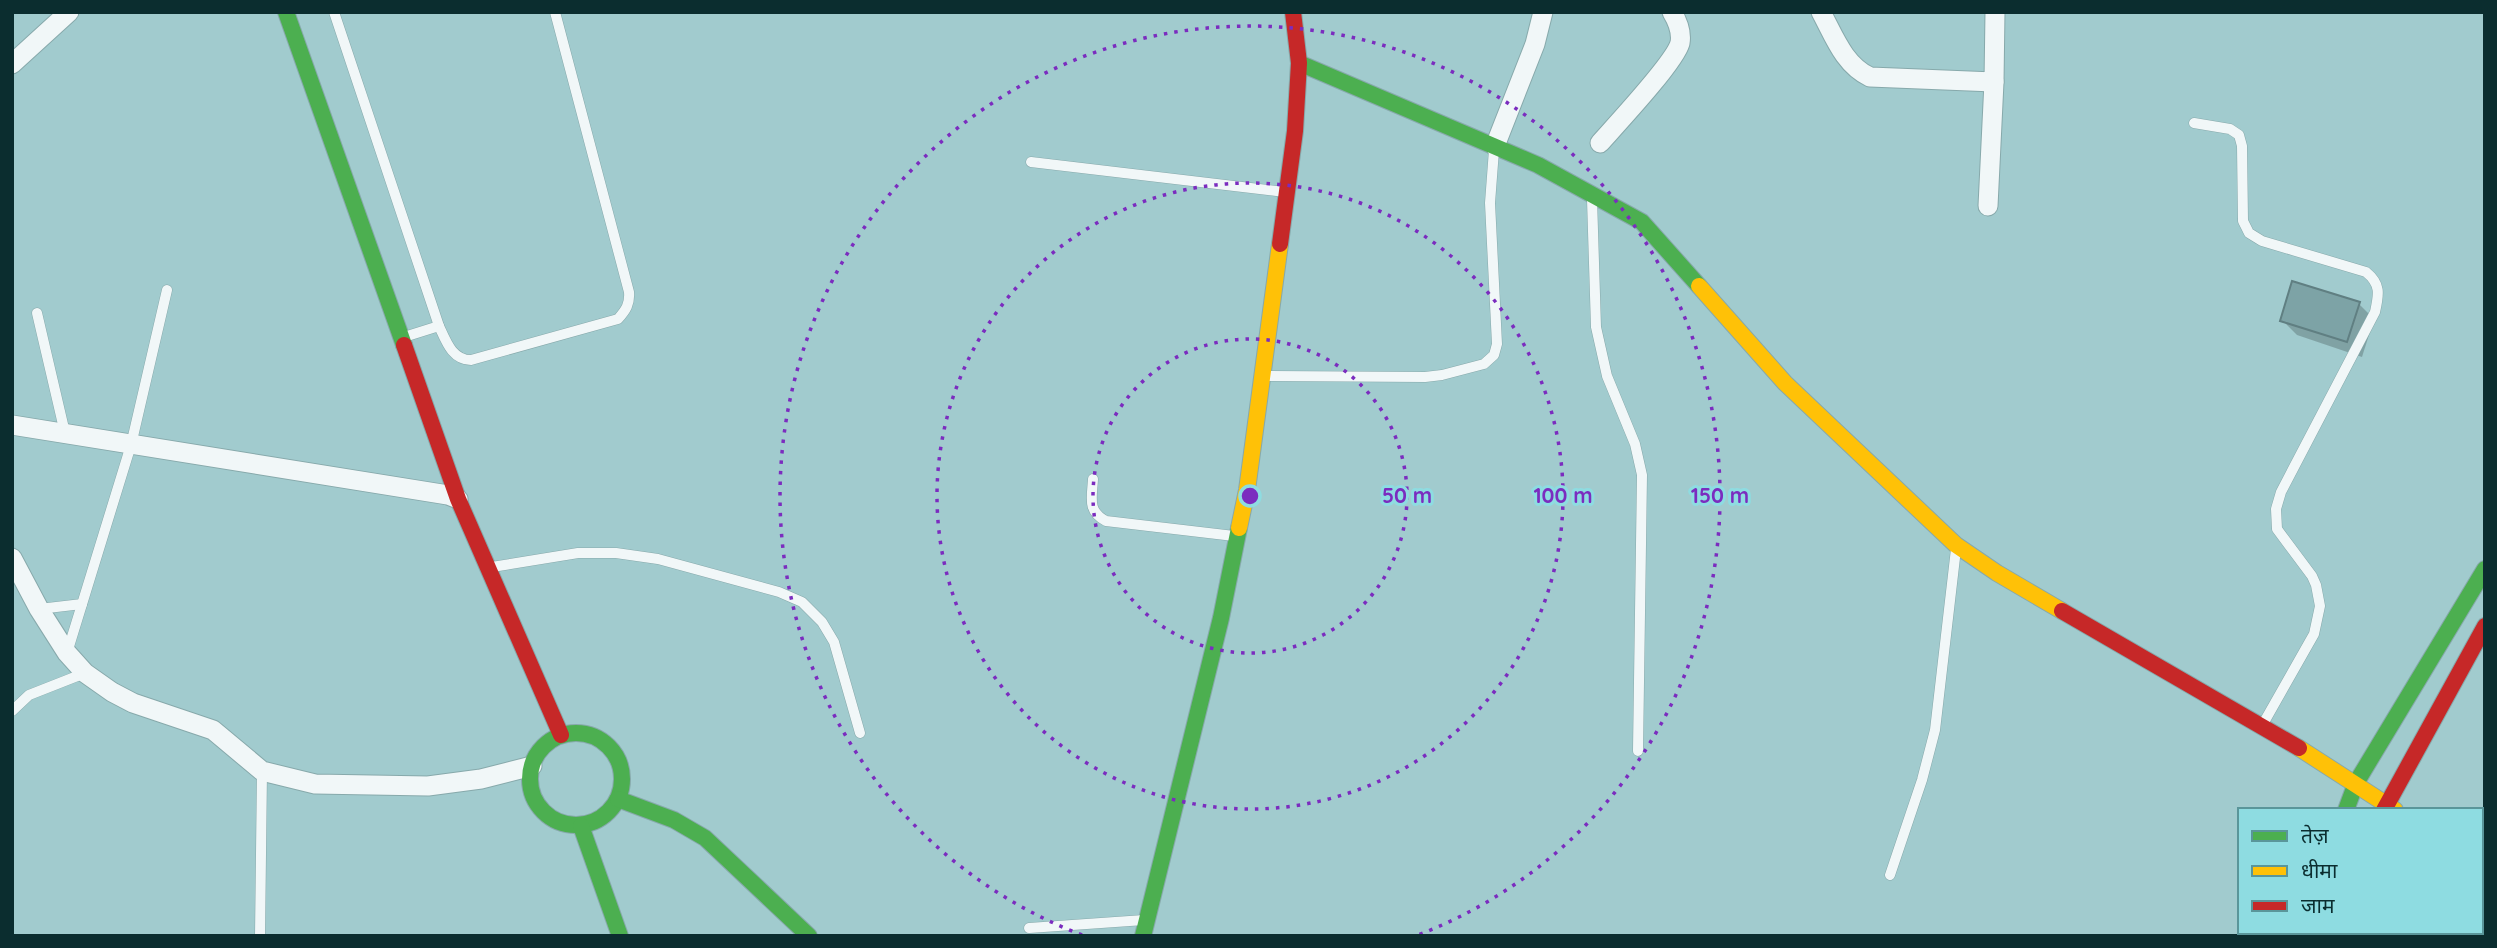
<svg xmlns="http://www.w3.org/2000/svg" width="2497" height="948" viewBox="0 0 2497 948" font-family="Quicksand,'Noto Sans Devanagari',sans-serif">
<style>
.shadow{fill:#0003}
.building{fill:#7da3a6;stroke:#607f82;stroke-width:2}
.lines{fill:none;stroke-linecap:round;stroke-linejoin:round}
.lane-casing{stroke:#87a9ab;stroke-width:11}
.street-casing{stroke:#87a9ab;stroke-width:21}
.fast-casing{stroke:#87a9ab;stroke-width:18}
.slow-casing{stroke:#87a9ab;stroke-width:18}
.jam-casing{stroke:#87a9ab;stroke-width:18}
.lane{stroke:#f1f7f8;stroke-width:10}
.street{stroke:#f1f7f8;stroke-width:19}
.fast{stroke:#4caf50;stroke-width:16}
.slow{stroke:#ffc107;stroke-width:16}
.jam{stroke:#c62828;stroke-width:16}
.ring{fill:none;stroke:#7b2cbf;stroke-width:3.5;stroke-dasharray:3.5 7}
.centre{fill:#7b2cbf;stroke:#8edce1;stroke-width:3.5}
.ring-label{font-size:21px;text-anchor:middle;font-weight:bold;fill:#7b2cbf;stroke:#8edce1;stroke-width:6;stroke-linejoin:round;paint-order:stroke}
</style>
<rect width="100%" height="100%" fill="#a1cbce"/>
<!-- shadow -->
<polygon class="shadow" points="2359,304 2374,319 2362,357 2297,335 2282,320"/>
<!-- building -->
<polygon class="building" points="2292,281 2360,302 2347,342 2280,321"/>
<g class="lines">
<!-- lane casing -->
<g class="lane-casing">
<g id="lane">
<polyline points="334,12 439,326"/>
<path d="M2194,123L2230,129L2239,135L2242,146L2243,221L2249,233L2262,241L2366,272C2381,284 2379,294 2375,312L2281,492L2276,509L2277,529L2312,576L2316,585L2320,606L2314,634L2263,724"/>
<polyline points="1031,162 1285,192"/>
<polyline points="1592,199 1596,327 1607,376 1635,444 1642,475 1638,751"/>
<polyline points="37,313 65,433"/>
<path d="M404,337L439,326C446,341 452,360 471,360L618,319C626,310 630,304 629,292L555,12"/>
<polyline points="1265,376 1425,377 1442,375 1484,364 1494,355 1497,344 1490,203 1494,150"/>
<path d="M1093,479C1092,498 1087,511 1106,521L1234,536"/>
<polyline points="492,567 578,553 616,553 658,559 779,592 802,602 822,622 834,642 860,733"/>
<polyline points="39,609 82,604"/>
<polyline points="67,653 131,445 167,290"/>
<polyline points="12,711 29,695 85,673"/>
<polyline points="1890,875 1922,780 1935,730 1956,549"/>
<polyline points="1029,928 1144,920"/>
<polyline points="260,936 262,771"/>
</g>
</g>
<!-- street casing -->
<g class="street-casing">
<g id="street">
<path d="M1821,12C1834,36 1844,65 1870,77L1994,82L1995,12"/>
<polyline points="12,64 69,12"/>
<path d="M1600,143C1616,125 1675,62 1680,43C1682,32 1678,22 1672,12"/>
<polyline points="1495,146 1535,44 1543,12"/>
<polyline points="1988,206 1994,82"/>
<polyline points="12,425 448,495 458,499"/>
<polyline points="12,558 39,609 67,653 85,673 112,692 133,703 213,730 262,771 315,784 428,786 481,779 532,766"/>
</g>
</g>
<!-- fast casing -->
<g class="fast-casing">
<g id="fast">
<polyline points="286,12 404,345"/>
<polyline points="1299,63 1538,165 1642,222 1699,286"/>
<circle cx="576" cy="779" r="46"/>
<polyline points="618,799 674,820 705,838 809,936"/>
<polyline points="2346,810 2356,783 2485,569"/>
<polyline points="581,826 620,936"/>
<polyline points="2481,862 2485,864"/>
<polyline points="1143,936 1221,618 1239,528"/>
</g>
</g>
<!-- slow casing -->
<g class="slow-casing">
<g id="slow">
<polyline points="1699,286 1785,383 1956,545 1997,573 2062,611"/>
<polyline points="1239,528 1247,490 1280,244"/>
<polyline points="2299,748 2395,810"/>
</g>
</g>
<!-- jam casing -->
<g class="jam-casing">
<g id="jam">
<polyline points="1280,244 1295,131 1299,63 1293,12"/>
<polyline points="404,345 458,499 561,735"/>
<polyline points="2062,611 2299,748"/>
<polyline points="2384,810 2485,626"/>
<polyline points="2301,936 2303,932"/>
<polyline points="2337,936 2339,932"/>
</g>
</g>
<!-- lane -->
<use href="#lane" class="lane"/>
<!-- street -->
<use href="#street" class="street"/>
<!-- fast -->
<use href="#fast" class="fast"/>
<!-- slow -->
<use href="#slow" class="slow"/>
<!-- jam -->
<use href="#jam" class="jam"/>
</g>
<!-- distance rings -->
<g class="ring">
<circle cx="1250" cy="496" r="157"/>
<circle cx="1250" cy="496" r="313"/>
<path d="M1082 935A470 470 0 1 1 1418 935"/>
</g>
<circle cx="1250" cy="496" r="10" class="centre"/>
<g class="ring-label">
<text x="1407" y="503">50 m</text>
<text x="1563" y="503">100 m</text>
<text x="1720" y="503">150 m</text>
</g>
<!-- border -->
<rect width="2497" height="948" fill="none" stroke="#0b2d2f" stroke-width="28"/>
<!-- legend -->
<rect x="2238" y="808" width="245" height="126" fill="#8edce1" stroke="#5a969a" stroke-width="2"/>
<rect x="2252" y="831" width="35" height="10" fill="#4caf50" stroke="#5a969a" stroke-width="2"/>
<text x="2301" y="843" font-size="21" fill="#0b2d2f">तेज़</text>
<rect x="2252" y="866" width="35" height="10" fill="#ffc107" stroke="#5a969a" stroke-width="2"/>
<text x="2301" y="878" font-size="21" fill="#0b2d2f">धीमा</text>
<rect x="2252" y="901" width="35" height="10" fill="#c62828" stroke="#5a969a" stroke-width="2"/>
<text x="2301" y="913" font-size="21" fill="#0b2d2f">जाम</text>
</svg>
